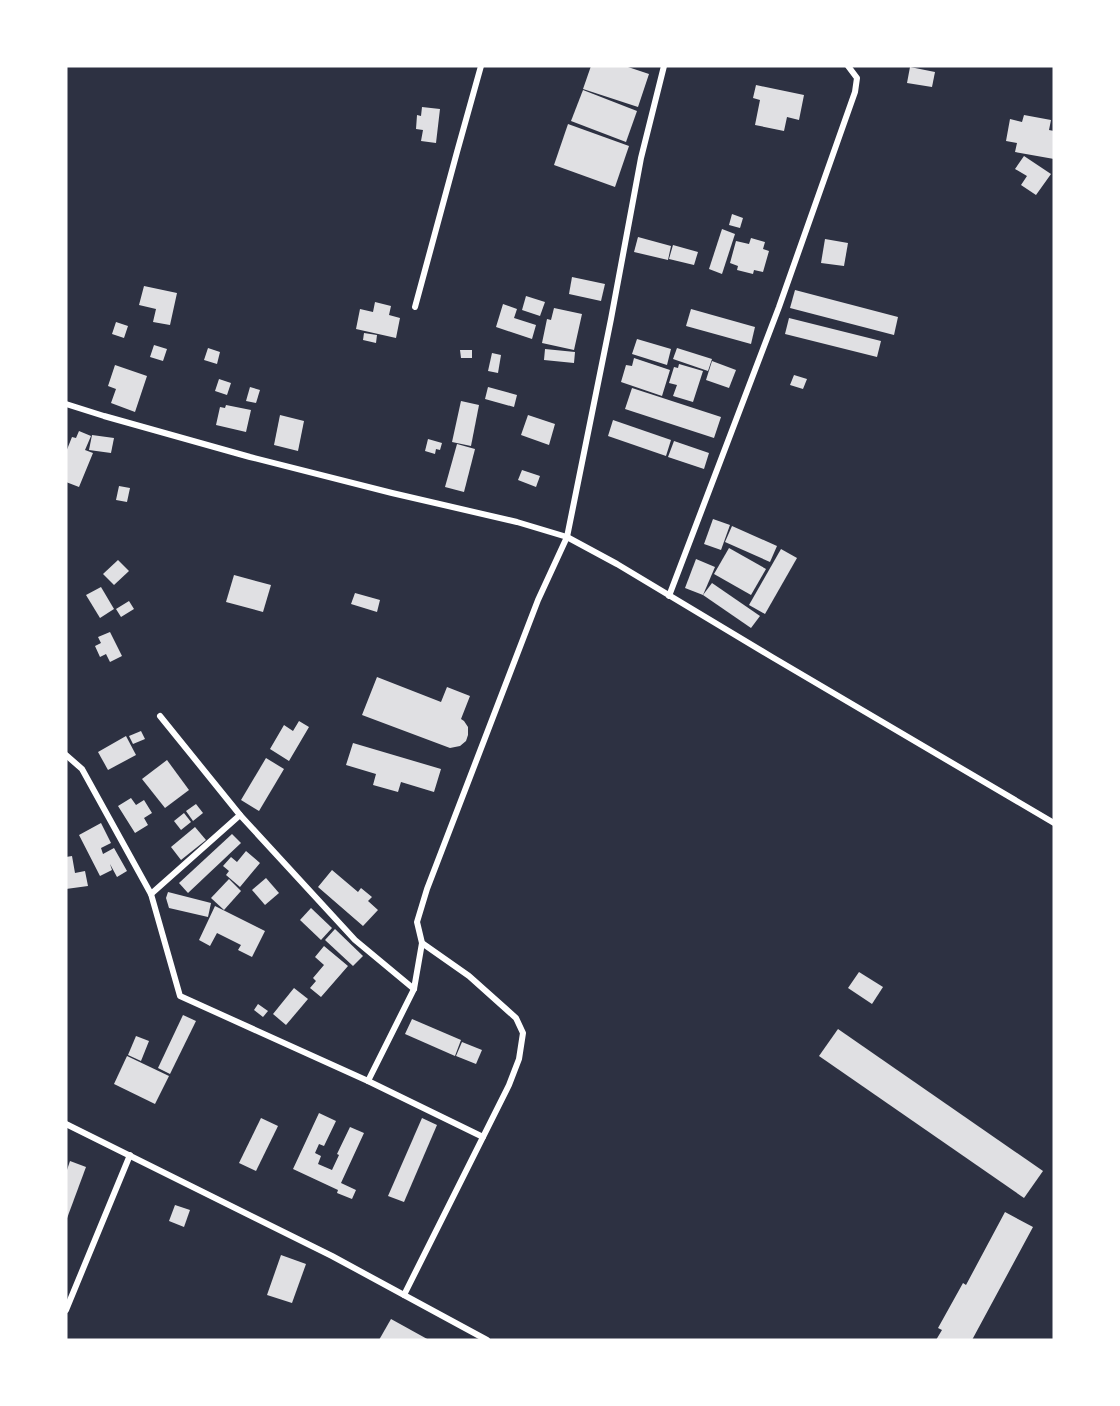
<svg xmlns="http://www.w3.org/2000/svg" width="1120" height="1406" viewBox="0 0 1120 1406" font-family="Lato,sans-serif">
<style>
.building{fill:#e0e0e3}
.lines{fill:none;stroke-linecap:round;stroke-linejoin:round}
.minor{stroke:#fff;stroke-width:6}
</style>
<rect width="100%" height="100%" fill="#2d3142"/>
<!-- building -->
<g class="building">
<polygon points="591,66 625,66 649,74 638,107 583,89"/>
<polygon points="910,67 935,72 932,87 907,83"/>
<polygon points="756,85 804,95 799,120 787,117 784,131 755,125 760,100 753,98"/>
<polygon points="583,90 637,111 626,142 571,121"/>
<polygon points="422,107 440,109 436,143 421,141 423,130 416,129 417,115 421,116"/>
<polygon points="1024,115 1051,120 1049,130 1054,131 1054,159 1015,152 1017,143 1006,141 1010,119 1022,122"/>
<polygon points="568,124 629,146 615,187 554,165"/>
<polygon points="1024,156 1051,174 1036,195 1021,185 1027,176 1015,169"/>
<polygon points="732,214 743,218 740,228 729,225"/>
<polygon points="722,229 735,234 722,274 709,269"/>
<polygon points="638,237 671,246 668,260 634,252"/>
<polygon points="751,238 765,242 763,249 769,251 763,272 754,270 753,274 737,270 738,266 730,263 736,241 749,244"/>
<polygon points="825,239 848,243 844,266 821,263"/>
<polygon points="673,245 698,252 694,265 669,259"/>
<polygon points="572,277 605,284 601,301 569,294"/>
<polygon points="144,286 177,293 170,325 153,322 156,309 139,305"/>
<polygon points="795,290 898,317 894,335 790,308"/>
<polygon points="526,296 545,302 540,316 522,310"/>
<polygon points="375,302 391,306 389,315 400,318 396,338 356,329 360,309 373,312"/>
<polygon points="503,304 517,309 514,318 536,325 532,339 496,327"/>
<polygon points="554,308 582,314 574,350 542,343 547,319 551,320"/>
<polygon points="691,309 755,327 751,344 686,326"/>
<polygon points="789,318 881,341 877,357 785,334"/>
<polygon points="116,322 128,326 124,338 112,334"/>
<polygon points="364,333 377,335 376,343 363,340"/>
<polygon points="637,339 671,349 667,365 632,354"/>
<polygon points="154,345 167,349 163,361 150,357"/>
<polygon points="208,348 220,352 217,364 204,360"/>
<polygon points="677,348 712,359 708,371 673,359"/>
<polygon points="545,349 575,352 574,363 544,360"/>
<polygon points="460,350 472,350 472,358 461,358"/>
<polygon points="492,353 501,355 498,373 488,371"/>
<polygon points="634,358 670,370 662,396 621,382 626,365 632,366"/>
<polygon points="712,361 736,370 729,388 706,380"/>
<polygon points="679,364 703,371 693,402 673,396 677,385 669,383 674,367 678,368"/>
<polygon points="115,365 147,376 135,412 111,403 116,389 108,386"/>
<polygon points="794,375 807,379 803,389 790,385"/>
<polygon points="219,379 231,383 227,395 215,391"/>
<polygon points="250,387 260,390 256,403 246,401"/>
<polygon points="488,387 517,395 514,407 485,399"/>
<polygon points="632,388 721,417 714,438 625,409"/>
<polygon points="461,401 479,405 471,446 452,442"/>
<polygon points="226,405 251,410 246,432 216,425 220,407 225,408"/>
<polygon points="280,415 304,421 298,451 274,445"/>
<polygon points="528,415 555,424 549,445 521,435"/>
<polygon points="613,420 671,440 666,456 608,436"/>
<polygon points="79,431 91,436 85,450 93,453 79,487 66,482 66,452 72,437 76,438"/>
<polygon points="92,435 114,438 111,453 89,450"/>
<polygon points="428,439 442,443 440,450 436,449 435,454 425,451"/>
<polygon points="674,441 709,453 704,469 668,457"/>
<polygon points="457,444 475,449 464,492 445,487"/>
<polygon points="522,470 540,476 536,487 518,480"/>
<polygon points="119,486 130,488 127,502 116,500"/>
<polygon points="713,519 730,525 721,550 704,544"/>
<polygon points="732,526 777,546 770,562 725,542"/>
<polygon points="729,548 766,569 751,595 714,574"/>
<polygon points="781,549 797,558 765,614 749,605"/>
<polygon points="696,559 715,567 703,595 685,588"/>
<polygon points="118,560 129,571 114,585 103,574"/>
<polygon points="234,575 271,585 263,612 226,602"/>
<polygon points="712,583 760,616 751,628 703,595"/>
<polygon points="101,587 114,609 100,618 86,595"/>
<polygon points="355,593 380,600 377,612 351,604"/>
<polygon points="129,601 134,609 121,617 116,609"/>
<polygon points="110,632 122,656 110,662 106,654 100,657 95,646 101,643 98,637"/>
<polygon points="377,677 441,702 447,687 470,696 461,719 464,721 468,727 468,735 466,741 460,746 450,748 362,715"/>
<polygon points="299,721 309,727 289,761 270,749 284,725 293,731"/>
<polygon points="141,731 145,739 133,744 129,736"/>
<polygon points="126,736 136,755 108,770 98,752"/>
<polygon points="353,743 441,769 434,792 401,782 398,792 373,785 376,774 346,765"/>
<polygon points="266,758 284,769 259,811 241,800"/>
<polygon points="167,760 189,790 165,808 142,779"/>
<polygon points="131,798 136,805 144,800 152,813 144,818 148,825 135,833 118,806"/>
<polygon points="196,804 203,813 193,821 186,811"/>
<polygon points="184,813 191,822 181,830 174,821"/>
<polygon points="101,823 111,843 101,848 103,854 114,848 127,871 117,877 110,864 112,870 100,876 79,835"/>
<polygon points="195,827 206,840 181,860 171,847"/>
<polygon points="232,834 241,843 188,893 179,883"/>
<polygon points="246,851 260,863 240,887 226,875 229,871 223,866 231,857 237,862"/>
<polygon points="72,856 75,873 85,871 88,886 66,889 66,857"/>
<polygon points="332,870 358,892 361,888 372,897 368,901 378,910 363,926 318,887"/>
<polygon points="266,878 279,893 265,905 252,890"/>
<polygon points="229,879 241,891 224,910 211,898"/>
<polygon points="168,892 211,903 208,917 169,908 166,898"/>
<polygon points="215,906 265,931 252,957 238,950 241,945 217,933 210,946 199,940"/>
<polygon points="311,908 332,928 321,940 300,920"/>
<polygon points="335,929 363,956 353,966 325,940"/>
<polygon points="324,946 348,966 321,997 310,988 316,981 313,978 324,965 315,957"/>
<polygon points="859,972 883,987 872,1004 848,988"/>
<polygon points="294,988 308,999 286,1025 273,1014"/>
<polygon points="258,1004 268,1011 263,1017 254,1010"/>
<polygon points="183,1015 196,1021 170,1074 158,1068"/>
<polygon points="412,1019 461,1040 455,1056 405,1034"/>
<polygon points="838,1029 1043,1171 1024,1198 819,1056"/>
<polygon points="136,1036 149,1041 141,1061 128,1055"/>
<polygon points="462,1042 482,1050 476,1064 456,1056"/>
<polygon points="127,1056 169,1076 155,1104 114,1084"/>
<polygon points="319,1113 336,1121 324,1146 319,1144 315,1153 321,1156 318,1164 332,1170 339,1155 337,1154 350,1127 364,1133 341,1183 356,1190 352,1199 337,1193 338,1190 293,1169"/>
<polygon points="261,1118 278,1126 256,1171 239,1163"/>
<polygon points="422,1118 437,1125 404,1202 388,1196"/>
<polygon points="70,1161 86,1167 66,1221 66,1173"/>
<polygon points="175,1205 190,1210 184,1227 169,1221"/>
<polygon points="1005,1212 1033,1227 972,1340 936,1340 942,1330 938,1328 963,1283 966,1285"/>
<polygon points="281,1255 306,1264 292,1303 267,1295"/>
<polygon points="391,1319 429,1340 379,1340"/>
</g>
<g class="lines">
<!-- minor -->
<g class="minor">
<polyline points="415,307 457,152 481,66"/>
<polyline points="66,404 104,416 250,457 392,493 517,522 567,537 617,564 772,657 1054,823"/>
<polyline points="669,596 779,307 855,92 857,78 848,66"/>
<polyline points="160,716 240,815 355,940 414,989"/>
<polyline points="66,755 82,769 151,894 180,996 368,1081 483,1137"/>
<polyline points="151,894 240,815"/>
<polyline points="368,1081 414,989 422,943"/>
<polyline points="66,1124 332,1256 487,1340"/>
<polyline points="404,1295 509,1085 519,1059 523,1033 516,1018 469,976 422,943 417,922 427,889 538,600 567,537 611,319 641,158 664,66"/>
<polyline points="66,1310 130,1155"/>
</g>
</g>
<!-- border -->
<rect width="1120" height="1406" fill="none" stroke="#ffffff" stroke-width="135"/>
</svg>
